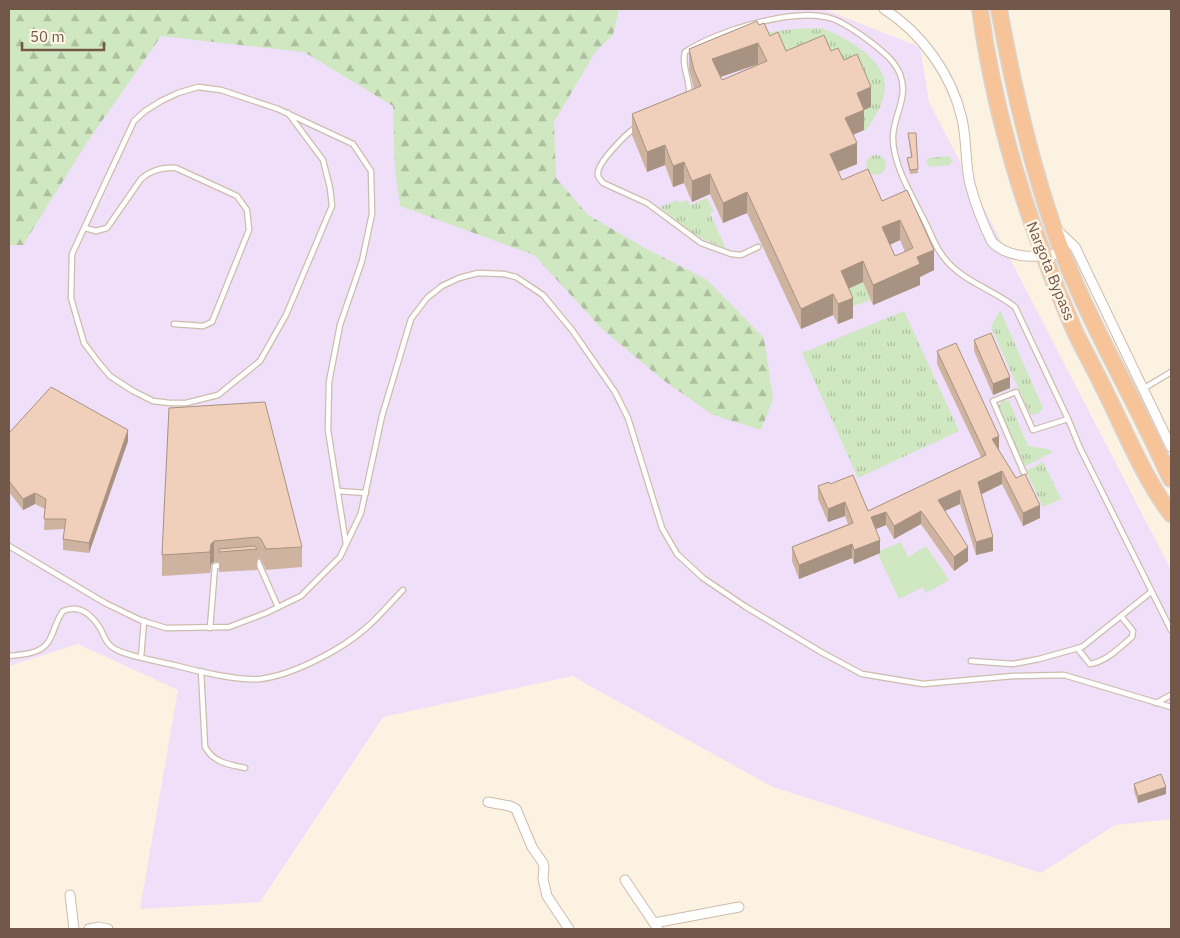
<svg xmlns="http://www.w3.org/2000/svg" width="1180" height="938" viewBox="0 0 1180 938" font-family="'IBM Plex Sans',sans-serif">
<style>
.education{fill:#efdff8}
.grass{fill:url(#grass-tufts)}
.forest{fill:url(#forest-firs)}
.garden{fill:#d0e8c1}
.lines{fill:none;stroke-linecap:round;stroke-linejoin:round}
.service-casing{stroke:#cebcac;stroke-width:7}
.minor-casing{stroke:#cebcac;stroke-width:11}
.trunk-casing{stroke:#dad4d0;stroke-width:18}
.service{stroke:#fff;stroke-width:4.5}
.minor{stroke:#fff;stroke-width:9}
.trunk{stroke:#f7c49a;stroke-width:15}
.wall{fill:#ceb3a0;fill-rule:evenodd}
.shaded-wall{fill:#a89282}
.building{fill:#f0d0ba;stroke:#a89282;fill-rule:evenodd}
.labels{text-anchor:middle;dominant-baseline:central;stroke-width:5;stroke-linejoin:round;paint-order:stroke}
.street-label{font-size:15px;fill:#725849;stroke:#fff6e8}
</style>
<defs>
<pattern id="grass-tufts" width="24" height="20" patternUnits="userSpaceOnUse" patternTransform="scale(1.25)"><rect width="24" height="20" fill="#d0e8c1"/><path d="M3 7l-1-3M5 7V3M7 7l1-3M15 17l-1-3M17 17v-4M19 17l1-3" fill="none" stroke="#adbf9f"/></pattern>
<pattern id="forest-firs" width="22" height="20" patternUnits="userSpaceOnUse" patternTransform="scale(1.25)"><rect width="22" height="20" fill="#d0e8c1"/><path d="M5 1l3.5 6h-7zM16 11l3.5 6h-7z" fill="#adbf9f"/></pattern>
</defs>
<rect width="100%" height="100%" fill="#fcf2e2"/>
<!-- education -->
<polygon class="education" points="9,9 823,9 920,47 929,102 1171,570 1171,819 1115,825 1041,873 773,787 572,676 383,717 260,902 140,909 178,690 78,644 9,666"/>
<!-- grass -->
<g class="grass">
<path d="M822,28C844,37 885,58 885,86C885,103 874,118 865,132L856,114L786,68L753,35L792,29Z"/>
<circle cx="876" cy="165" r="10"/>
<polygon points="949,156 953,161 950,165 930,167 926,161 929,158"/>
<polygon points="707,198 714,212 710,213 726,249 688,232 660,207 678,200 679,203 687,200 690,205"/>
<polygon points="863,282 871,300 848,308 841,292"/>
<polygon points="1000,310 1043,408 1039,413 1032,415 1029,412 991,327"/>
<polygon points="904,311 959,431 858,478 802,353"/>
<polygon points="1002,400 1009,401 1028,446 1047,449 1053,452 1024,467 998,407"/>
<polygon points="1043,462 1061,499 1043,507 1026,471"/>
</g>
<!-- forest -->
<polygon class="forest" points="9,9 619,9 613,35 596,51 554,122 556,178 588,215 645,248 707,280 764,338 773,399 761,430 713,415 663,380 602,329 534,255 400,206 395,170 393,106 304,52 161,36 86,144 23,245 9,245"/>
<!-- garden -->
<polygon class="garden" points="901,542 908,557 926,546 949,580 926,593 923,587 899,599 877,552"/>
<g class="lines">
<!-- service casing -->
<g class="service-casing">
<g id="service">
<path d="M689,96C691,81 681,67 685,52C716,31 797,6 833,19C847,24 861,35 872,43C883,52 894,60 900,74C909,97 894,114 893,136C892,165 914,199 926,224C931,234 935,246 942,255C960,281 991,288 1015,307L1068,419L1080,448L1171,630"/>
<polyline points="288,113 323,160 330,188 332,206 286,315 260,361 218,395 186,403 170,403 153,401 133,391 110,376 99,363 84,343 71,298 72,254 134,121 145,111 161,101 178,93 198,87 221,90 278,109 353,144 371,171 372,214 362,261 340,325 329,382 328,430 346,544"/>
<path d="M635,128C626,134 598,162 598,173C597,177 600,179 603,183L647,203L701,243L731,254L741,255L758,247"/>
<path d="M85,228L96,231L107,228L141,179C151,170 162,167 176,168L237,196L247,210L249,230L212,322L203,326L174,324"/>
<polyline points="1143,389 1171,372"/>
<polyline points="1024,473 993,401 1016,392 1033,430 1068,419"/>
<polyline points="338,491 366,493"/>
<polyline points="9,546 105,603 140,620 166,628 229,627 266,613 301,596 340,557 361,513 382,416 411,319 427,298 442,286 459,278 478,273 504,274 516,277 543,295 572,330 615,392 628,418 662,528 677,554 703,578 746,607 821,652 862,674 923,684 1013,676 1064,675 1171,707"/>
<polyline points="251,562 258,562 278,607"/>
<polyline points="210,628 215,566 223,565"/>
<path d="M1077,648L1090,664C1106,662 1120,647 1132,637L1133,631L1121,616"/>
<path d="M9,656C25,654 44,654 51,637C55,628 57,619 63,611C79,604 91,614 100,628C104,635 105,642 112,647C124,656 157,661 174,665C195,671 239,681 260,679C293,675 341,650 366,628C379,617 390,603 403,590"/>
<polyline points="141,657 144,621"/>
<polyline points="971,661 1013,664 1039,659 1082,647 1151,592"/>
<path d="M201,671L205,747C214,763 228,764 245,768"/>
<polyline points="1156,703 1171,695"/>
</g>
</g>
<!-- minor casing -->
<g class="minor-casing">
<g id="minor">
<path d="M884,9C922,33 952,75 962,119C967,141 965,163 970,184C975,203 983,224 992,242C1010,260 1039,258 1063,253"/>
<polyline points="1058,231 1075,247 1171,447"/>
<polyline points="488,802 510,806 516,809 532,847 543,863 544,868 543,879 547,896 569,929"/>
<polyline points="625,880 658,929"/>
<polyline points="70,895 74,929"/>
<polyline points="654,923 739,907"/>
<polyline points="89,929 99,927 108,929"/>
</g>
</g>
<!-- trunk casing -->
<g class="trunk-casing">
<g id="trunk">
<path d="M980,9C995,121 1030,230 1076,334C1086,354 1097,374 1107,395C1127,435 1144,478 1171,514"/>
<path d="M999,9C1014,92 1033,175 1063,254C1087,315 1119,372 1148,431C1156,447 1163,463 1171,479"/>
</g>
</g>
<!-- service -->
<use href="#service" class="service"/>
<!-- minor -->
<use href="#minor" class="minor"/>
<!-- trunk -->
<use href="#trunk" class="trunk"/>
</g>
<!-- wall -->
<g class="wall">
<path d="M759,25L786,51H831L844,60L871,107L864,110V130L853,135L857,164L838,172L842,180L882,201L907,190L934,270L920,277V285L873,305L863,282L849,288L853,318L838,324L833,315L801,329L747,213L723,223L710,194L692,202L684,183L673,187L665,165L647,172L632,135V114L694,89L689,69V49ZM758,64L722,80L720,77ZM900,240L905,252L895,256L890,245Z"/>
<polygon points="908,133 916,133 918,173 910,174 907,158 911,157"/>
<polygon points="974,340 1010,388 993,395 974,351"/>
<polygon points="937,351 999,449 998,449 1040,518 1023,526 1002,484 981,494 993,551 976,555 960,504 945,511 968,561 954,571 921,524 894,539 886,525 876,529 880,553 854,564 852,558 799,579 792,561 792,547 848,524 845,516 828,522 818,499 818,486 830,484 868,511 981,457 937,364"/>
<polygon points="169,408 302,547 302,567 266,570 261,560 258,558 257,570 219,572 219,562 214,562 211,564 210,573 162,576 162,555"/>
<polygon points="9,433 128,441 89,553 63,550 63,539 65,529 44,530 45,509 35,504 23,510 9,492"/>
<polygon points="1134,784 1166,794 1138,803 1134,791"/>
</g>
<!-- shaded-wall -->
<g class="shaded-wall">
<polygon points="758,43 758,64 712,80 712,59"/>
<polygon points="871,87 871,107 864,110 864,130 845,138 845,118 857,93"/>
<polygon points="857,143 857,164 830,175 830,154"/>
<polygon points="665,145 665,165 647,172 647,152"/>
<polygon points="684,162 684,183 673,187 673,166"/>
<polygon points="710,174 710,194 692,202 692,181"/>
<polygon points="747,192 747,213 723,223 723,203"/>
<polygon points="900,220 900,240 882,248 882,227"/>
<polygon points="934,250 934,270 920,277 920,285 873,305 873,285 917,257"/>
<polygon points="863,261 863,282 841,292 841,271"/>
<polygon points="833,294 833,315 801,329 801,309"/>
<polygon points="853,298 853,318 838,324 838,304"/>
<polygon points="1010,377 1010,388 993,395 993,384"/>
<polygon points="128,430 128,441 89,553 89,543"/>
<polygon points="999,436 999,449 992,452 992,439"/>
<polygon points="1002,471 1002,484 978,496 978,482"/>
<polygon points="960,490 960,504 938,514 938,500"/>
<polygon points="35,493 35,504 23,510 23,499"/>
<polygon points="845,502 845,516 828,522 828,509"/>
<polygon points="1040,505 1040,518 1023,526 1023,513"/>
<polygon points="921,511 921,524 894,539 894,526"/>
<polygon points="886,512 886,525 871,531 871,517"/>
<polygon points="993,537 993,551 976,555 976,542"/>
<polygon points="880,540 880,553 854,564 854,550"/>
<polygon points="214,541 214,562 211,564 210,573 210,552 211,544"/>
<polygon points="852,544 852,558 799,579 799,565"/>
<polygon points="968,547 968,561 954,571 954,557"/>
<polygon points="1166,787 1166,794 1138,803 1138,796"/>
</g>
<!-- building -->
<g class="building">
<path d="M757,21L759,25L764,23L770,36L778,32L786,51L824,35L831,51L838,48L844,60L857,54L871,87L857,93L864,110L845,118L857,143L830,154L842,180L868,169L882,201L907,190L934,250L917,257L920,264L873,285L863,261L841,271L853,298L838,304L833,294L801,309L747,192L723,203L710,174L692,181L684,162L673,166L665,145L647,152L632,114L701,86L694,70L689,49ZM758,43L767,61L722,80L712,59ZM900,220L913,248L895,256L882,227Z"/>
<polygon points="908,133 916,133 918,169 910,170 907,158 912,157"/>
<polygon points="991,333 1010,377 993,384 974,340"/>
<polygon points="956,343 999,436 992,439 1016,478 1025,474 1040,505 1023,513 1002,471 978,482 993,537 976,542 960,490 938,500 968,547 954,557 921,511 894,526 886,512 871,517 880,540 854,550 852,544 799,565 792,547 853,523 845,502 828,509 818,486 829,482 830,484 853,475 868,511 986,455 937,351"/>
<polygon points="51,387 128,430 89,543 63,539 66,519 44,519 46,499 35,493 23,499 9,481 9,433"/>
<polygon points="265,402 302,547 266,549 261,539 258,537 214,541 211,544 210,552 162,555 169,408"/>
<polygon points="255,546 257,549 219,552 219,549"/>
<polygon points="1161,774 1166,787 1138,796 1134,784"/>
</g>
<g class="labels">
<!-- street labels -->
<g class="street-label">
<text transform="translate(1051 271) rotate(68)">Nargota Bypass</text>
</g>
</g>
<!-- border -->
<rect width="1180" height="938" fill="none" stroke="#725849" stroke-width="20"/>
<!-- scale -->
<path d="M22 42v8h82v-8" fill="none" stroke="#725849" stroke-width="2.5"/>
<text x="30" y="42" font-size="15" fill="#725849" stroke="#fff6e8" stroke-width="4" paint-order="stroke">50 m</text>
</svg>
